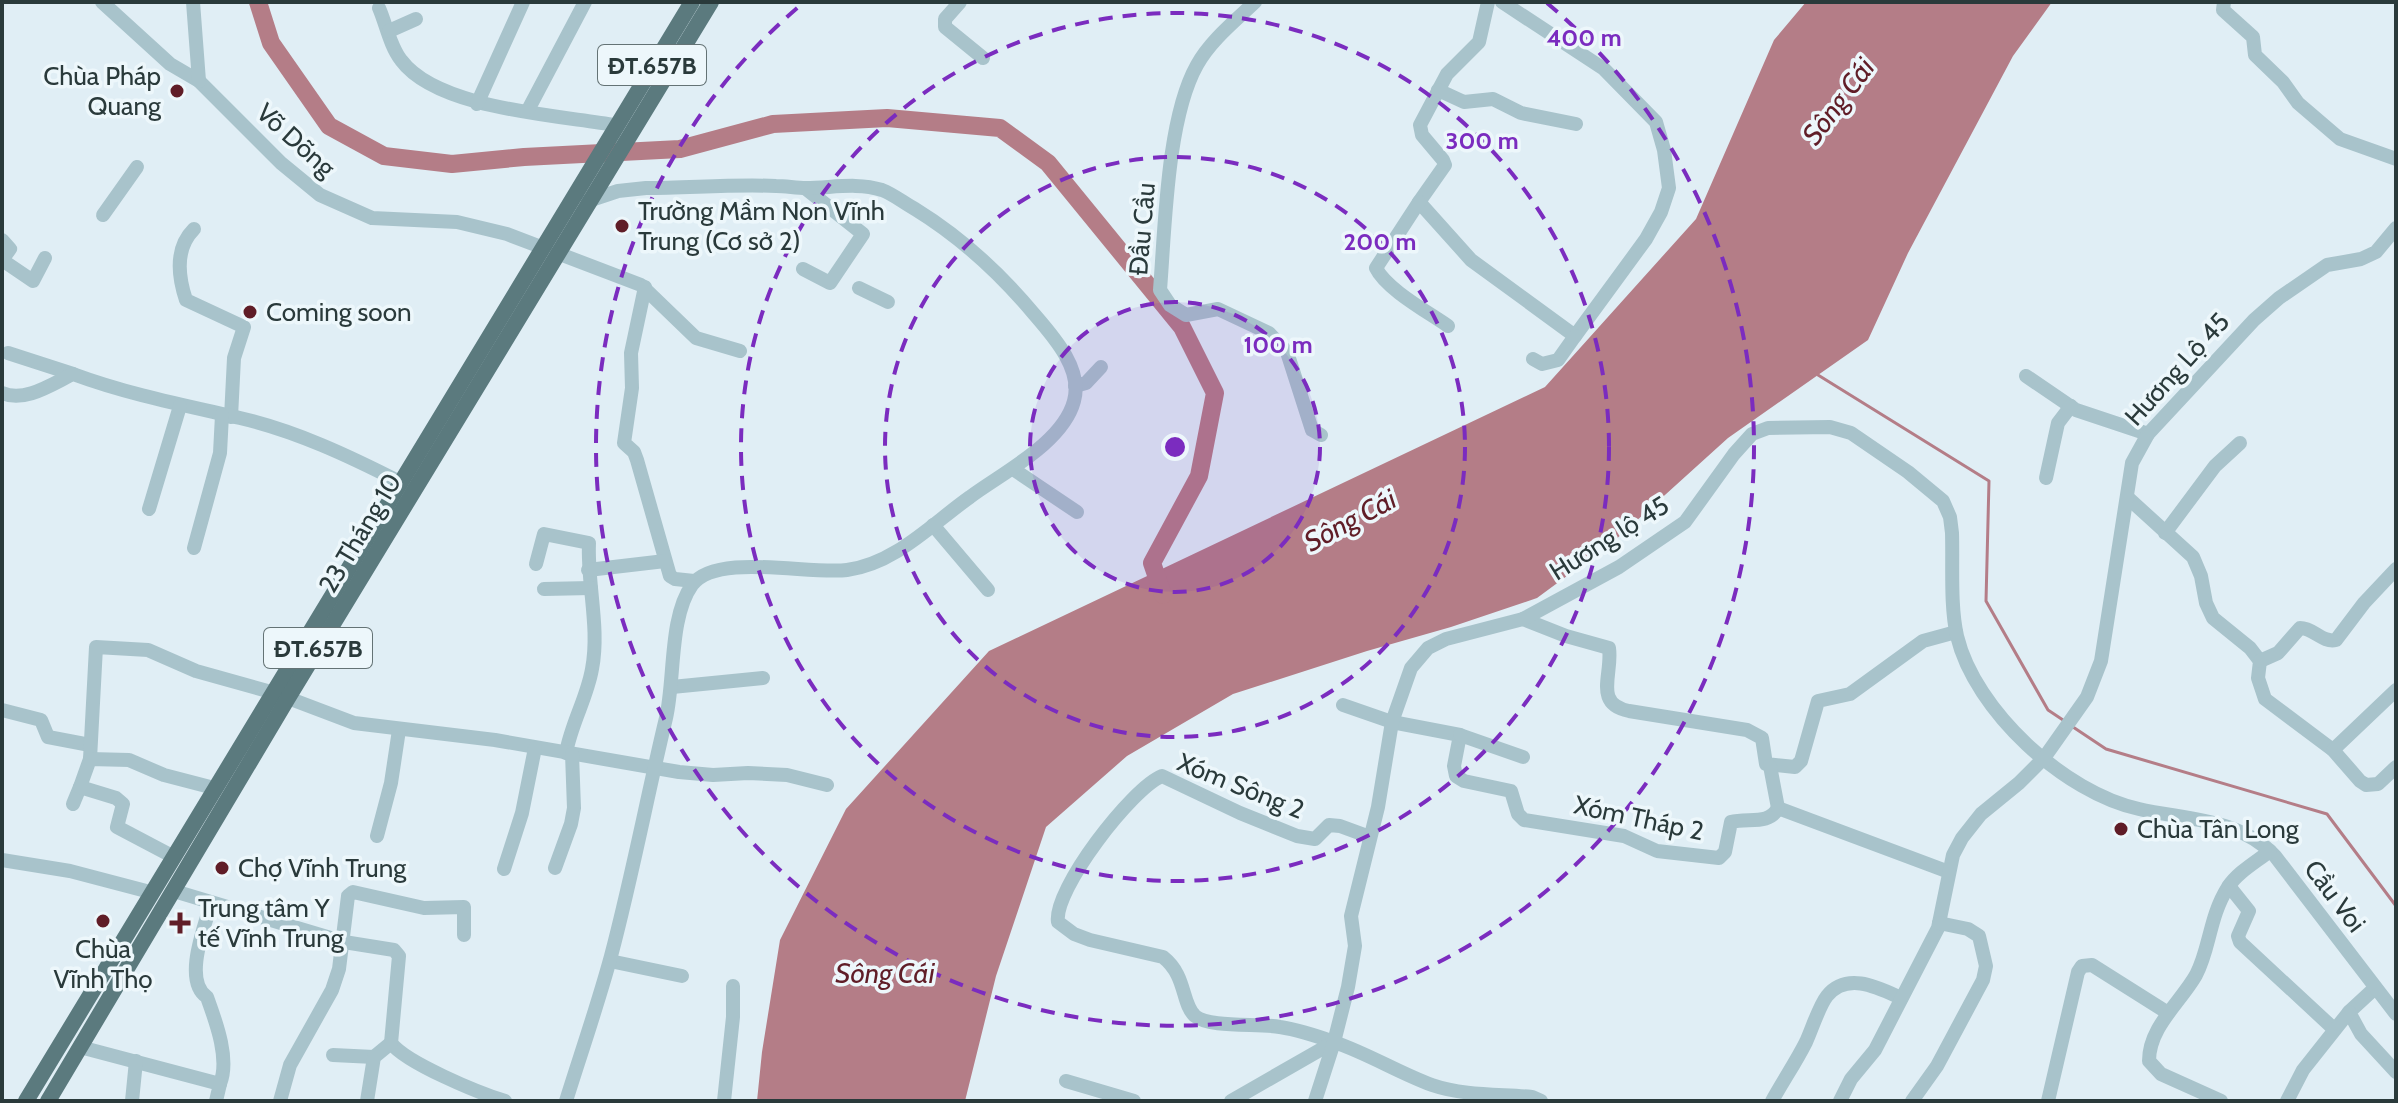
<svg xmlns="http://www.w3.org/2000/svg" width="2398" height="1103" viewBox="0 0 2398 1103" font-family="Cabin,sans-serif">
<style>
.water{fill:#b47d87}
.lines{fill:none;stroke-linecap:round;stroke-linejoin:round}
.stream{stroke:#b47d87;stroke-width:3}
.river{stroke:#b47d87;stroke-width:18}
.minor{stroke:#a8c3cb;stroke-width:14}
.major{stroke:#5b7a7e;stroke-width:16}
.ring{fill:none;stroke:#7b2cbf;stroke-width:4;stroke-dasharray:14 10}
.poi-dot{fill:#601d27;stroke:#edf7fb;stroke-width:3}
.labels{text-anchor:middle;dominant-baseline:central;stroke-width:7;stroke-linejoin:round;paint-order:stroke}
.shield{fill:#edf7fb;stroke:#647375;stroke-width:2}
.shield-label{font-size:24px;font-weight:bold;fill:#2a3a3b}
.poi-label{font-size:26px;fill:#2a3a3b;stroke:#edf7fb;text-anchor:start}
.street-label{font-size:26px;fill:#2a3a3b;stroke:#edf7fb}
.water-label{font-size:28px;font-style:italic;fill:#601d27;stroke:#edf7fb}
.centre{fill:#7b2cbf;stroke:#edf7fb;stroke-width:4}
.ring-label{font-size:24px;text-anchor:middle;font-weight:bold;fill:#7b2cbf;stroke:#edf7fb;stroke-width:7;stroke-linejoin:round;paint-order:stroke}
</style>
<rect width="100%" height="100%" fill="#e0eef5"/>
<!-- water -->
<polygon class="water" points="1806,2 2052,2 2013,56 1908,253 1868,340 1728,438 1613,542 1537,598 1451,627 1367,651 1233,694 1127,756 1046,827 996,976 965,1101 757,1101 762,1052 780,940 846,809 989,651 1545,387 1696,219 1774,40"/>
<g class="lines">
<!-- stream -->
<g class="stream">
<polyline points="1818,375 1989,481 1986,601 2048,710 2063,720"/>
<polyline points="2073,727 2106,749 2327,814 2396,906"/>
</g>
<!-- river -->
<polyline class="river" points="258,2 271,43 329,126 384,156 452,164 524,157 680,149 773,124 887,118 1000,128 1048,163 1182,327 1215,393 1199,476 1152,563 1163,595"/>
<!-- minor -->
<g class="minor">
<polyline points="102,2 170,64 199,81 281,163 320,195 372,218 457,222 507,234 541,247"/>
<polyline points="193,2 199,81"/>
<polyline points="960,2 945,19 945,27 983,58"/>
<path d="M1255,2C1235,21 1210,41 1197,65C1167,118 1165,227 1160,290L1170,305L1186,315L1218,309L1269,333L1287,352L1312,430L1321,435"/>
<polyline points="1488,2 1479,42 1447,74 1420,125 1422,135 1443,160 1445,165 1419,202 1471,260 1575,336 1646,239 1661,212 1669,188 1664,150 1656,122 1604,69 1502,2"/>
<polyline points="2224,2 2223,10 2253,37 2255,55 2283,82 2298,103 2340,139 2396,159"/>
<path d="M379,8C386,24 390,46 401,60C437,109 557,115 615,125"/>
<polyline points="389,31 416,19"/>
<polyline points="1438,90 1464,102 1493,99 1521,113 1576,124"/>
<polyline points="477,104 523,2"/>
<polyline points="528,110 585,2"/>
<path d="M1419,202L1376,268C1386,289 1428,312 1448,326"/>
<polyline points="103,215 137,167"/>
<path d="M194,229C175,248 178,276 186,300L244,327L234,358L231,417"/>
<polyline points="2,240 10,249 2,260"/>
<polyline points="557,253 641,285 696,338 740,351"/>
<polyline points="2,260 33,281 45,258"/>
<polyline points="803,269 830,283 863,234 805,188"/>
<polyline points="645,287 631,353 632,388 624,443 634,452 637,460 670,576 675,579 694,581"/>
<polyline points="859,288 888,302"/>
<polyline points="8,353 73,374"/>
<polyline points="1533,359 1542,364 1558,360 1575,336"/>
<polyline points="2026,376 2076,410 2148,434"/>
<polyline points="1075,386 1086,383 1101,367"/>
<path d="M2,393C25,403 52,384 73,374C127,394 183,405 240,418C296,431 349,456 400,482"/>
<polyline points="1013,469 1077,512"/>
<polyline points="2046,478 2058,423 2071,406"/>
<polyline points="2127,497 2193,557 2201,576 2206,603 2213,618 2250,648 2260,661 2258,678 2265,699 2333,750 2360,781 2366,785 2378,784 2396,767"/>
<polyline points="149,509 180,406"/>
<polyline points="933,525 988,590"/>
<polyline points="2165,533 2215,466 2240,443"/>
<polyline points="194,548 220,453 222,415"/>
<path d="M536,564L544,534L589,543C587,584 600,628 592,669C587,698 571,724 566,753"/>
<polyline points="588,570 665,561"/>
<polyline points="544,589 591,588"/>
<path d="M1523,619L1566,636L1609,648C1613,674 1593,704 1629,711L1747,730L1762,738L1766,764L1795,767L1801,761L1818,701L1850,694L1923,641L1956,632"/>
<path d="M2260,661L2278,653L2300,628C2314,628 2322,643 2336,640L2364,603L2396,569"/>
<polyline points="672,687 763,678"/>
<polyline points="288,698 354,723 495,740 679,772 713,775 748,773 787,775 827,785"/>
<path d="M1343,705L1392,722L1460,735L1454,766L1456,776L1464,781L1511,791L1518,814L1524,820L1624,836L1657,851L1719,858L1725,852L1731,822C1747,817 1769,826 1778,808L1949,872"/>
<polyline points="2,710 41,720 48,737 90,745"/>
<polyline points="1460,735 1523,757"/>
<polyline points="2333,750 2396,690"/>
<polyline points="90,759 96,647 148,650 196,671 271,692"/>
<polyline points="1770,766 1778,808"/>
<polyline points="73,804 80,787"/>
<polyline points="377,836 391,783 399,730"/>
<polyline points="172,856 117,827 123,804 116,798 80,787 90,759 129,760 164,775 214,788"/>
<polyline points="2,860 70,871 150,892"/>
<polyline points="555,868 571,824 574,808 572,754"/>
<polyline points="504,869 522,813 535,748"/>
<polyline points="2229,886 2249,911 2238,936 2240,942 2334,1029"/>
<path d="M174,891L344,942L394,950L399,956L391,1043C406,1063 479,1093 505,1101"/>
<path d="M211,904C204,928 183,981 207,997C216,1022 230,1059 220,1084"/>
<polyline points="610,961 682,976"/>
<polyline points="2375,988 2349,1012 2361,1034 2396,1072"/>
<path d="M1334,1042C1317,1036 1299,1030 1280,1027C1259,1023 1209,1028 1195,1016C1181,1003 1187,976 1163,957L1090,940L1074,934L1058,922C1053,890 1132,788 1162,776L1240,813L1297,836L1315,839L1329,825L1340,826L1370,837"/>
<polyline points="80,1047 220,1084 216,1101"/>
<polyline points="333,1055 374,1057"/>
<polyline points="1066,1081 1134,1101"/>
<polyline points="132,1101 136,1061"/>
<polyline points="280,1101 290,1065 332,990 339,969 348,896 353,892 424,908 464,907 464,935"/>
<polyline points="367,1101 374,1057 391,1043"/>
<path d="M566,1101C581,1053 598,1004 611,956C632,877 647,797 666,718C675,680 669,617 692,585C716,552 809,575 847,570C895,564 933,523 970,497C1002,473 1063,443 1074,401C1083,369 1053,336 1034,314C999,272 962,238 915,209C904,203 893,194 882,190C857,182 831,188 806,188C796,188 786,186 776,186C733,184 689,188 646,188L618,191L588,201"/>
<polyline points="724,1101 733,1017 733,986"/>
<path d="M1231,1101L1334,1042C1369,1054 1399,1073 1432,1085C1464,1096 1499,1094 1532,1097L1541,1101"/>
<path d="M1315,1101L1334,1042L1348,987L1355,946L1351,916L1378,807L1392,722L1411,668L1428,648L1446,639L1523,619L1619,567L1685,522L1734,454L1752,434L1768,428L1830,427L1851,433L1908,472L1943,501L1950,517L1952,533C1953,565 1950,605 1957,636C1975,711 2065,793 2139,809C2187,820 2239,818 2275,856L2396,1014"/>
<path d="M1772,1101C1783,1081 1796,1062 1806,1042C1812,1029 1819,1006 1827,996C1847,971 1879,988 1901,998"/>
<polyline points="1840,1101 1851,1079 1875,1050 1938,928 1953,855 1962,838 1981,814 2019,783 2044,758 2087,697 2101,661 2132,463 2148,434 2254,320 2279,298 2327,265 2361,259 2376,252 2396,228"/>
<polyline points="1912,1101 1937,1066 1983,980 1986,966 1979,936 1968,929 1939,923"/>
<polyline points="2048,1101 2078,972 2082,966 2092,965 2168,1013"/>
<path d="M2221,1101L2161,1074L2149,1061C2149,1027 2180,1003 2196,975C2210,949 2209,917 2228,887C2238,872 2256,862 2270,851"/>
<polyline points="2287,1101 2303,1070 2349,1012"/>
</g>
<!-- major -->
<g class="major">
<polyline points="26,1101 692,2"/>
<polyline points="48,1101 288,698 711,2"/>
</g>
</g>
<!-- distance rings -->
<circle cx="1175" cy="447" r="145" fill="#7b2cbf" fill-opacity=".12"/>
<g class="ring">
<circle cx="1175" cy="447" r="145"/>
<circle cx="1175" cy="447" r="290"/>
<circle cx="1175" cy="447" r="434"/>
<path d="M1547 3A579 579 0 1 1 803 3"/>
</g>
<!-- markers -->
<g class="poi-dot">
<circle cx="177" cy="91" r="8"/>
<circle cx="622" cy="226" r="8"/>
<circle cx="250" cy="312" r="8"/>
<circle cx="2121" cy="829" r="8"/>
<circle cx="222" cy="868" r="8"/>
<circle cx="103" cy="921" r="8"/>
<path d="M176 911h8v8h8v8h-8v8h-8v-8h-8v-8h8z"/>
</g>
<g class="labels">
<!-- shield labels -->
<g class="shield">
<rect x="598" y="45" width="108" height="40" rx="6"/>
<rect x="264" y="628" width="108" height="40" rx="6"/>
</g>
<g class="shield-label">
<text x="652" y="65">ĐT.657B</text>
<text x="318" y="648">ĐT.657B</text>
</g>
<!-- poi labels -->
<g class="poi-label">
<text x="161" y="76" text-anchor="end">Chùa Pháp<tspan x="161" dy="30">Quang</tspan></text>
<text x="638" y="211">Trường Mầm Non Vĩnh<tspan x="638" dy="30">Trung (Cơ sở 2)</tspan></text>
<text x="266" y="312">Coming soon</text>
<text x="2137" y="829">Chùa Tân Long</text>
<text x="238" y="868">Chợ Vĩnh Trung</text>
<text x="198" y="908">Trung tâm Y<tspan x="198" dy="30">tế Vĩnh Trung</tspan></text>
<text x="103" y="949" text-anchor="middle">Chùa<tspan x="103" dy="30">Vĩnh Thọ</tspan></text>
</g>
<!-- street labels -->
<g class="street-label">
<text transform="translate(296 140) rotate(42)">Võ Dõng</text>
<text transform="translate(1142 229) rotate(-85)">Đầu Cầu</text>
<text transform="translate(2177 369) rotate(-48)">Hương Lộ 45</text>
<text transform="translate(360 533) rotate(-59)">23 Tháng 10</text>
<text transform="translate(1609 538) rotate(-32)">Hương lộ 45</text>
<text transform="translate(1241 786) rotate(22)">Xóm Sông 2</text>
<text transform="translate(1639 818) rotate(12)">Xóm Tháp 2</text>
<text transform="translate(2335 896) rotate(53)">Cầu Voi</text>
</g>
<!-- water labels -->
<g class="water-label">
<text transform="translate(1838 101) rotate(-53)">Sông Cái</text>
<text transform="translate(1350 520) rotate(-28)">Sông Cái</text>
<text x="885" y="973">Sông Cái</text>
</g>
</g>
<circle cx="1175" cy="447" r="12" class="centre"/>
<g class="ring-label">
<text x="1584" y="46">400 m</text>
<text x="1482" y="149">300 m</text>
<text x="1380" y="250">200 m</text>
<text x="1278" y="353">100 m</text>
</g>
<!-- border -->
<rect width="2398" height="1103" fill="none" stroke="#2a3a3b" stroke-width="8"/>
</svg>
